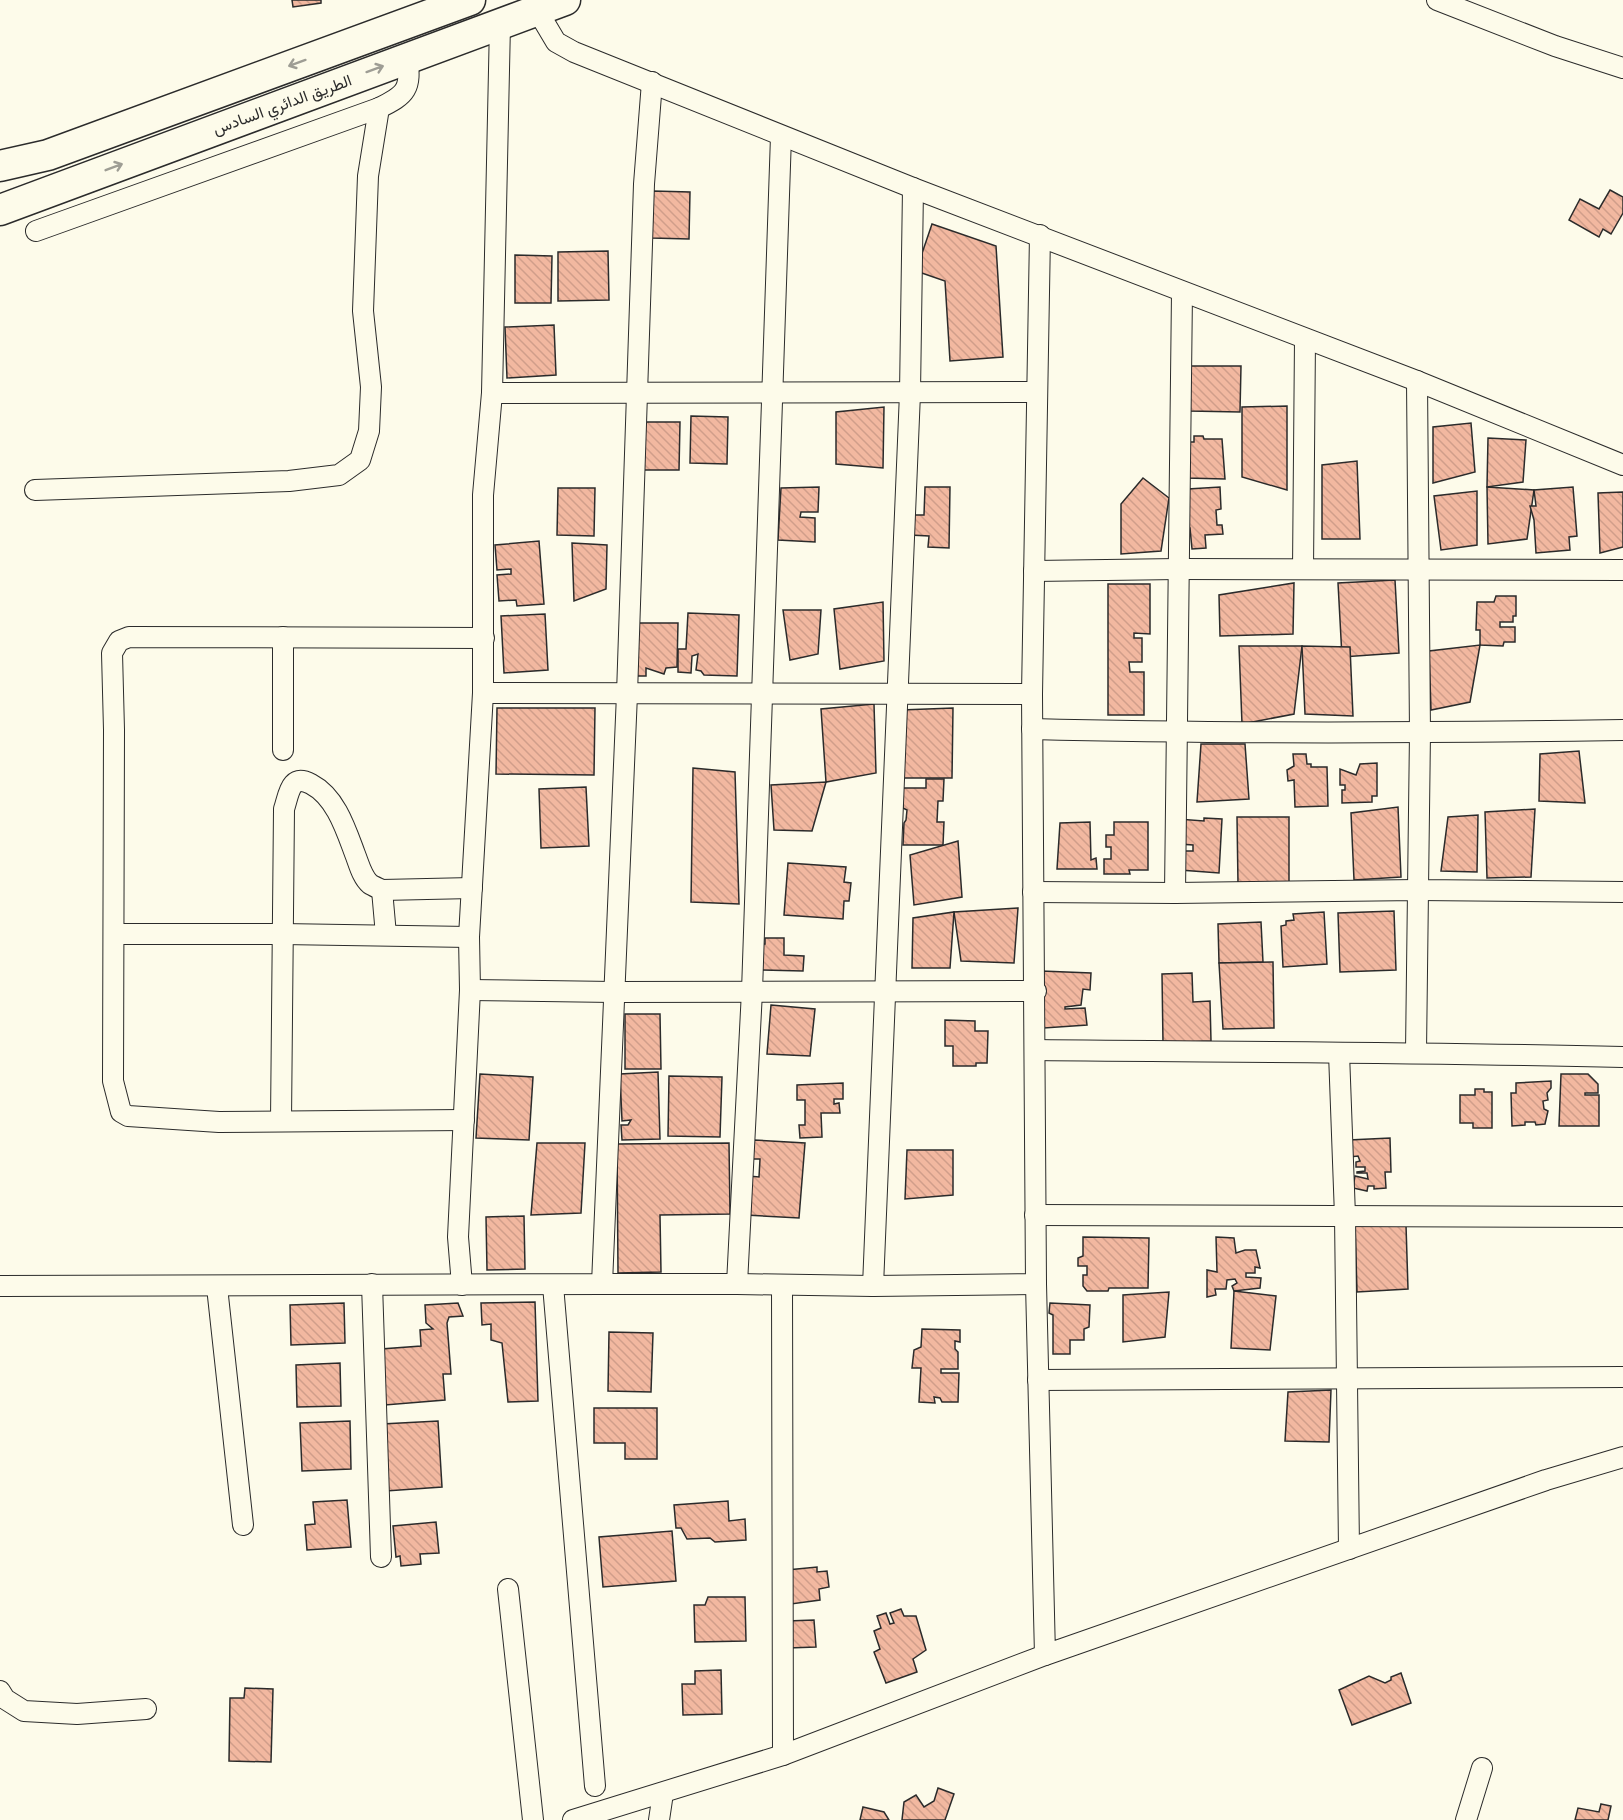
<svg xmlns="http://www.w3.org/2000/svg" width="1623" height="1820" viewBox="0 0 1623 1820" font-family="'Open Sans',Vazirmatn,sans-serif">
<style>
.building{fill:url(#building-back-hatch);stroke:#2b2b2b;stroke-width:1.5}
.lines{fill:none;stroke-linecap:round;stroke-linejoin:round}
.minor-casing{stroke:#2b2b2b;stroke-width:22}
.highway-casing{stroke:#2b2b2b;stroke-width:33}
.minor{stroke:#fdfbea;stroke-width:20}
.highway{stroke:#fdfbea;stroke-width:30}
.oneway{stroke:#9e9d94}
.labels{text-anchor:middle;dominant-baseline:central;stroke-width:4.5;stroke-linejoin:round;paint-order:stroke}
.street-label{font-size:16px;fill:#2b2b2b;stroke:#fdfbea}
</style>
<defs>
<pattern id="building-back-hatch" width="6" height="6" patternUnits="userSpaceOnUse" patternTransform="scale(1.5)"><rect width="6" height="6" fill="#f2b8a0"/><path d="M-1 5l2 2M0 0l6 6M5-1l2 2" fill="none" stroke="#d09e8a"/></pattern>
</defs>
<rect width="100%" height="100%" fill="#fdfbea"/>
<!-- building -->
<g class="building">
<polygon points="292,0 321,0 321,3 293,7"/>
<polygon points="1610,190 1623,197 1623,213 1611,234 1603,229 1599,237 1569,220 1580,199 1599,209"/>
<polygon points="653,191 690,192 689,239 652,238"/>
<polygon points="932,224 996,246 1003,357 950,361 945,281 916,271"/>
<polygon points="608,251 609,300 558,301 558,252"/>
<polygon points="515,255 552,256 551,303 515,303"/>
<polygon points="554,325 556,375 507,378 505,327"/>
<polygon points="1190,366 1241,366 1240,412 1189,411"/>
<polygon points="1287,406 1287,490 1242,477 1242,407"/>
<polygon points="884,407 883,468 836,464 836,412"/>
<polygon points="691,416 728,417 727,464 690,463"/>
<polygon points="643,422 680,422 679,470 643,470"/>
<polygon points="1471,423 1475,472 1433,483 1433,427"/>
<polygon points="1194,436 1203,436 1204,439 1222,439 1225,479 1186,478 1186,442 1194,442"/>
<polygon points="1488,438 1526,440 1523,482 1487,487"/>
<polygon points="1357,461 1360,539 1322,539 1322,465"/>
<polygon points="1143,478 1169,498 1161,551 1121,554 1121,504"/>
<polygon points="819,487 818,512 801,512 800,517 815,518 815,542 778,540 781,488"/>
<polygon points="925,487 950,487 949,548 928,547 929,536 910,535 911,515 924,515"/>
<polygon points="1220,487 1221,509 1216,510 1217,525 1222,525 1223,534 1205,535 1206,548 1192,549 1190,528 1185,528 1188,489"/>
<polygon points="1487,487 1534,490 1527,539 1488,544"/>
<polygon points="1573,487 1577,536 1569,537 1570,550 1536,553 1534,520 1530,506 1536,506 1534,490"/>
<polygon points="558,488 595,488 594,536 557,535"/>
<polygon points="1477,491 1477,545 1441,550 1434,496"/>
<polygon points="1623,492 1623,547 1600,553 1598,493"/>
<polygon points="539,541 544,604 517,606 516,600 499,601 497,575 511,574 511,569 497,570 495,545"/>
<polygon points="572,543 607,545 606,589 574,601"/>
<polygon points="1395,580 1399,653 1342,657 1338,583"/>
<polygon points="1294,583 1293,634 1220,636 1219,595"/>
<polygon points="1108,584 1150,584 1150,634 1134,633 1134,638 1142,638 1142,662 1129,662 1130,672 1144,672 1144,715 1108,715"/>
<polygon points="1496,596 1516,596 1516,616 1513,616 1513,622 1500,622 1500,627 1515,627 1515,642 1504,642 1503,646 1480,645 1480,630 1476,630 1477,602 1494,602"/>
<polygon points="883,602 884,661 840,669 834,609"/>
<polygon points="783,610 821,610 818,654 790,660"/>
<polygon points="688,613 739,615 737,676 704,675 701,671 696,670 698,654 692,656 691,673 678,672 678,649 686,649"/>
<polygon points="545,614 548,670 504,673 501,616"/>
<polygon points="636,623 678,623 677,667 666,668 664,674 646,668 646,676 636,676"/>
<polygon points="1480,645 1470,702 1431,710 1429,651"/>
<polygon points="1239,646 1302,646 1294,714 1242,724"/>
<polygon points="1302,646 1350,647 1353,716 1305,714"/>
<polygon points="874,704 876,773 826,782 821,709"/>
<polygon points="497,708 595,708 594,775 496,774"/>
<polygon points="953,708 952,778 899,778 901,710"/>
<polygon points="1201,744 1245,744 1249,799 1197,802"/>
<polygon points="1579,751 1585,803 1539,801 1540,754"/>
<polygon points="1293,754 1306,754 1307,764 1311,764 1311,767 1327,767 1328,806 1295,807 1294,780 1288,781 1287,770 1294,766"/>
<polygon points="1377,763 1377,796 1372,796 1372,802 1342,803 1342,790 1345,790 1345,785 1340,785 1340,769 1356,775 1360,764"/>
<polygon points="693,768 735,772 739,904 691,902"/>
<polygon points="926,779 944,779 943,801 938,801 937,822 944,822 943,845 903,845 904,823 906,820 907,810 903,808 903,788 926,788"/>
<polygon points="826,782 812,831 774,830 771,785"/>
<polygon points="586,787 589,846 541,848 539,789"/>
<polygon points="1398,807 1401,877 1354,880 1351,813"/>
<polygon points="1535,809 1531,877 1487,878 1485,812"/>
<polygon points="1478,815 1477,872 1441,871 1448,817"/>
<polygon points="1237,817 1289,817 1289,884 1238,884"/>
<polygon points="1204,818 1222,819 1219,873 1180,870 1182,851 1193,851 1193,845 1179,844 1178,819 1204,821"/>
<polygon points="1090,822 1091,860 1096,858 1097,869 1057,869 1060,823"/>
<polygon points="1114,822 1148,822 1148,870 1129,870 1130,874 1104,874 1104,859 1111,859 1111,847 1106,847 1106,835 1114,835"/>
<polygon points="958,841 962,897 914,905 910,855"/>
<polygon points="788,863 846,867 844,882 851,883 849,901 844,901 843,919 784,915"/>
<polygon points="1018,908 1014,963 961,961 954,912"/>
<polygon points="1394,911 1396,970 1340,972 1338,913"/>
<polygon points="954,912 950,968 912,968 913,918"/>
<polygon points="1324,912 1327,964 1283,967 1281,926 1286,925 1286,921 1294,920 1293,914"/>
<polygon points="1261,922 1263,962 1219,963 1218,924"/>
<polygon points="765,938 784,938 784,955 804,956 803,971 760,970 761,944 765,944"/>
<polygon points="1273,962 1274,1028 1223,1029 1219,963"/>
<polygon points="1041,971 1091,973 1090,990 1083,989 1081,1005 1065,1007 1065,1009 1085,1008 1087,1025 1044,1028"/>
<polygon points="1192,973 1193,1002 1210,1001 1211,1041 1163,1043 1162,974"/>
<polygon points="771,1005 815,1009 810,1056 767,1054"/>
<polygon points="625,1014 660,1014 661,1069 625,1069"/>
<polygon points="945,1020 975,1021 975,1031 988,1031 987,1063 976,1063 976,1066 953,1066 953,1046 945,1046"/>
<polygon points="658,1072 660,1139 622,1140 621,1125 628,1125 631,1120 622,1121 620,1074"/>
<polygon points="480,1074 533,1077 529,1140 476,1138"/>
<polygon points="1561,1074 1588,1074 1598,1084 1598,1093 1585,1093 1585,1095 1599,1095 1599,1126 1559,1126"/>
<polygon points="669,1076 722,1077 720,1137 668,1136"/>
<polygon points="1551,1081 1551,1088 1547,1093 1548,1100 1543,1101 1544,1109 1548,1111 1545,1124 1536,1125 1535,1122 1525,1122 1525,1125 1512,1126 1511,1093 1516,1093 1516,1083"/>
<polygon points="843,1083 843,1099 834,1099 834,1104 839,1103 840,1113 821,1113 822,1137 800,1138 799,1125 805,1125 805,1100 797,1100 797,1085"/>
<polygon points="1475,1089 1484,1089 1484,1092 1492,1092 1492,1128 1473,1128 1473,1123 1460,1123 1460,1095 1475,1095"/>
<polygon points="1390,1138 1391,1172 1385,1172 1386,1188 1374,1189 1374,1186 1368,1186 1367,1191 1353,1188 1355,1176 1368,1179 1367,1173 1357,1173 1357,1172 1365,1171 1365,1167 1356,1167 1356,1162 1360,1161 1358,1156 1350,1157 1349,1140"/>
<polygon points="754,1140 805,1143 799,1218 746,1215 749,1176 759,1177 760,1159 752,1159"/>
<polygon points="537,1143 585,1143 581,1213 531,1215"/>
<polygon points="729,1143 730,1214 660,1215 661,1272 618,1273 617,1144"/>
<polygon points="907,1150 953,1150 953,1195 905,1199"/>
<polygon points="524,1216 525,1269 487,1270 486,1217"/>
<polygon points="1355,1224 1406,1225 1408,1289 1357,1292"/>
<polygon points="1083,1237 1149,1238 1148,1288 1109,1288 1108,1291 1087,1291 1083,1286 1083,1275 1087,1275 1087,1266 1078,1266 1078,1258 1083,1256"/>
<polygon points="1216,1237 1234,1238 1236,1253 1245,1250 1256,1250 1260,1268 1255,1267 1255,1273 1246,1273 1246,1277 1261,1278 1260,1288 1234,1291 1232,1286 1237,1283 1235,1279 1227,1280 1226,1289 1215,1289 1216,1295 1207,1297 1207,1270 1217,1272"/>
<polygon points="1234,1291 1276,1296 1270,1350 1231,1348"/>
<polygon points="1169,1292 1165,1337 1123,1342 1123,1295"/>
<polygon points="535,1302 538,1401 508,1402 502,1343 491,1340 491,1324 482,1325 481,1303"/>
<polygon points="344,1303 345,1343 291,1345 290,1305"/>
<polygon points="458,1303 463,1316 449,1317 447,1323 451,1374 443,1374 445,1400 385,1405 381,1349 421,1346 420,1330 433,1329 426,1323 425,1305"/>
<polygon points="1050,1303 1090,1305 1089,1327 1084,1329 1084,1340 1070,1340 1070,1354 1053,1354 1053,1315 1049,1313"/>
<polygon points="922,1329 960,1330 960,1342 955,1341 955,1349 958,1352 958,1369 941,1369 941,1373 959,1373 958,1402 942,1402 940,1398 934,1397 935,1403 919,1402 921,1368 912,1368 914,1350 921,1347"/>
<polygon points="609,1332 653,1333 651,1392 608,1391"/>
<polygon points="340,1363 341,1406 297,1407 296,1365"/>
<polygon points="1331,1390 1329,1442 1285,1441 1288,1392"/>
<polygon points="594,1408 657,1408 657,1459 625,1459 625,1443 594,1443"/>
<polygon points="350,1421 351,1469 302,1471 300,1423"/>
<polygon points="438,1421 442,1487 386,1491 382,1424"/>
<polygon points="347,1500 351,1547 307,1550 305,1525 315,1524 313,1502"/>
<polygon points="728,1501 729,1521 745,1519 746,1540 715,1542 710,1538 687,1539 681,1528 676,1528 674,1505"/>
<polygon points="436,1522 439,1553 420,1554 421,1564 401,1566 400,1556 396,1557 393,1526"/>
<polygon points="672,1531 676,1581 603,1587 599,1537"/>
<polygon points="817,1567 817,1572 827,1571 829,1587 819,1589 820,1600 791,1604 787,1570"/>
<polygon points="708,1597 745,1597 746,1641 695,1642 694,1605 705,1605"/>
<polygon points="901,1609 904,1616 916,1616 926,1650 913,1659 917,1672 886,1683 874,1652 880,1649 874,1631 881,1628 877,1616 886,1613 890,1624 894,1623 890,1613"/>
<polygon points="814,1620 816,1647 788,1648 787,1621"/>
<polygon points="721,1670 722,1714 683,1715 682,1684 695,1684 695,1671"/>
<polygon points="1401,1673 1411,1703 1352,1725 1339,1690 1369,1676 1385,1683 1391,1680 1391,1677"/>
<polygon points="245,1688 273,1689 271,1762 229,1761 230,1698 244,1698"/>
<polygon points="938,1788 954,1794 945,1820 902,1820 904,1802 916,1795 924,1807 934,1801"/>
<polygon points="1601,1804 1611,1806 1608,1820 1575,1820 1578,1808 1599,1812"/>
<polygon points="863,1807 884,1812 889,1820 860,1820"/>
</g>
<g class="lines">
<!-- minor casing -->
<g class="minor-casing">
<g id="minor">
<polyline points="1437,0 1555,46 1623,68"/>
<polyline points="537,10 556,42 574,52 913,188 1417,381 1623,465"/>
<polyline points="36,231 379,108"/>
<polyline points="1417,381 1420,733 1418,890 1623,892"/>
<polyline points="492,393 1036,392"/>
<path d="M35,490L289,481L339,475L360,460L369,431L371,387L363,311L368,176L379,108C406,95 412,89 407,57"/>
<polyline points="1303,569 1305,339"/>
<polyline points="1034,571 1178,569 1623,570"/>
<polyline points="483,693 1032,694 1036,1284 873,1286 737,1284"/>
<polyline points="1032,694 1040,235"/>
<path d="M1032,729C1229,734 1426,733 1623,730"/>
<polyline points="283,750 283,637"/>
<polyline points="382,890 386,935"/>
<polyline points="1033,892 1175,893 1418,890 1416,1052"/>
<polyline points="1175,893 1182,292"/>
<polyline points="115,934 282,934 469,937"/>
<polyline points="470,990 613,992 1036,991"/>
<path d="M1036,1050C1232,1052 1427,1052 1623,1057"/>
<polyline points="1339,1053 1345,1216 1349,1549"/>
<polyline points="464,1120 219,1122 128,1116 121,1112 113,1081 114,730 112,653 119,641 129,637 484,638"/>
<path d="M281,1121L284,809C289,794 290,773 311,784C336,797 346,830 355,854C359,864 362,877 370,884C373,886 378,888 382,890L472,888"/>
<polyline points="1035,1215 1623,1217"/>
<polyline points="372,1284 381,1557"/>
<polyline points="602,1284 737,1284 752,991 781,136"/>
<polyline points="1036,1284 1045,1655 1546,1480 1623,1457"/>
<polyline points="462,1285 458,1237 470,990 469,937 483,693 483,495 492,393 500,24"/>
<polyline points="553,1285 595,1786"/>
<polyline points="782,1285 783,1755"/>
<polyline points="0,1286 602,1284 627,694 644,184 652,82"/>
<polyline points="873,1286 910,393 913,188"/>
<polyline points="217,1287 243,1525"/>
<polyline points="1038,1380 1623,1377"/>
<polyline points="508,1589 533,1820"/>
<polyline points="0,1691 5,1699 24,1711 77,1714 146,1709"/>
<polyline points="573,1820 783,1755 1045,1655"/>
<polyline points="659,1820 663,1793"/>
<polyline points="1466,1820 1482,1768"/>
</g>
</g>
<!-- highway casing -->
<g class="highway-casing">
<g id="highway">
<polyline points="0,166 48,155 470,0"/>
<polyline points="0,210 565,0"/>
</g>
</g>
<!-- minor -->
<use href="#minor" class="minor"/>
<!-- highway -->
<use href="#highway" class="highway"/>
</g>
<!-- one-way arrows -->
<defs><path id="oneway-shaft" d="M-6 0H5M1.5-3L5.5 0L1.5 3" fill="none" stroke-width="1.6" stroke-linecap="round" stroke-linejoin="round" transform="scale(1.5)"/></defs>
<g class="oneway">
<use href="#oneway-shaft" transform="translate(297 63) rotate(160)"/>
<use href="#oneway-shaft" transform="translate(375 69) rotate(-20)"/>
<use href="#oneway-shaft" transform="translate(114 167) rotate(-21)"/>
</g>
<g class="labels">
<!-- street labels -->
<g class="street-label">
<text transform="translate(282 104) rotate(-20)">الطريق الدائري السادس</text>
</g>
</g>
</svg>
